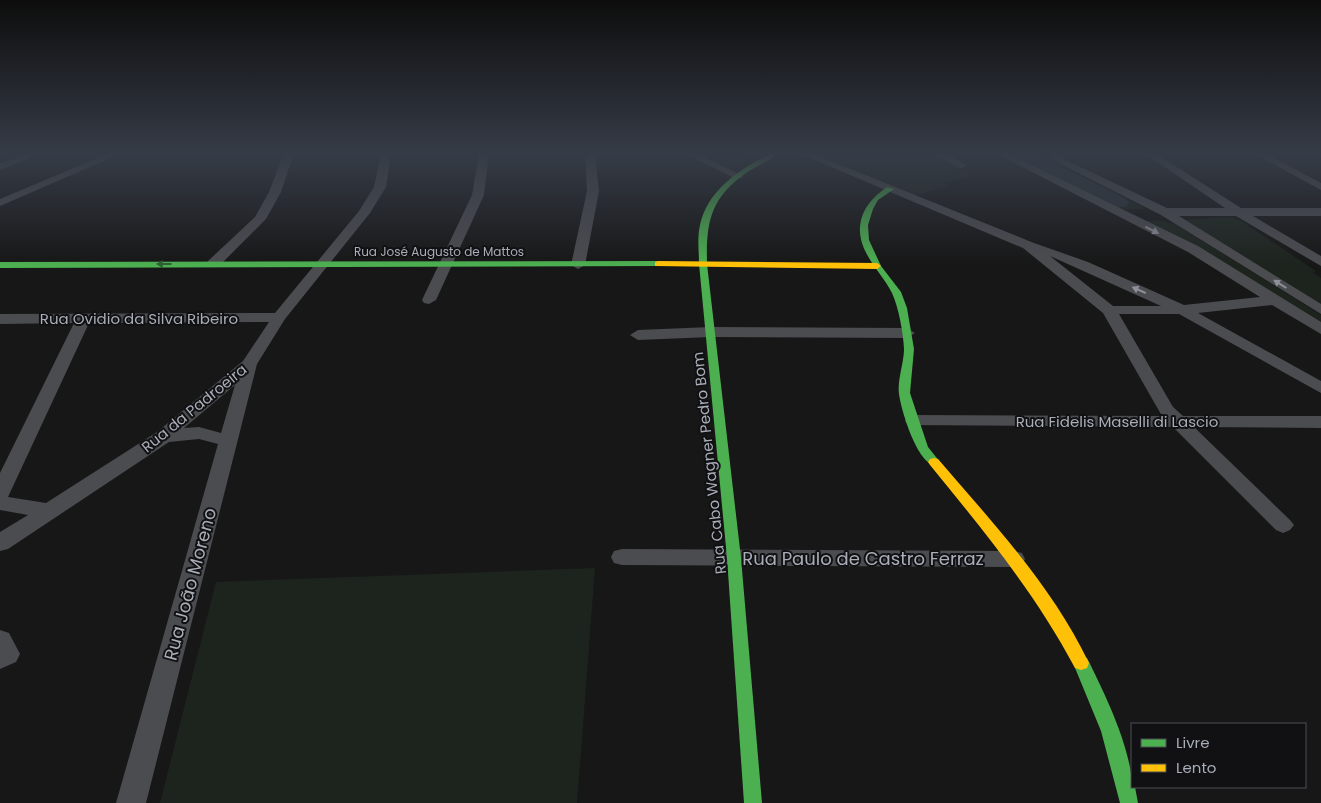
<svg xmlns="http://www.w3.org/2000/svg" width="1321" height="803" viewBox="0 0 1321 803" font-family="Poppins,sans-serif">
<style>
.green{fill:#1d241e}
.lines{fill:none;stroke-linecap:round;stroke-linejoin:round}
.river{fill:#2a3239;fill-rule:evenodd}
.street{fill:#4b4c50;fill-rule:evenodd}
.fast{fill:#4caf50;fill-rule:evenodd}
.slow{fill:#ffc107;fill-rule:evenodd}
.oneway{fill:#8c9099}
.oneway2{fill:#2e6032}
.labels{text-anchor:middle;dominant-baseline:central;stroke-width:4;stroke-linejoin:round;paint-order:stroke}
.far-street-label{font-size:12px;fill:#a8adb8;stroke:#111113}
.street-label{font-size:15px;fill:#a8adb8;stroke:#111113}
.near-street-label{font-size:18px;fill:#a8adb8;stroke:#111113}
</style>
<rect width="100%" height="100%" fill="#171717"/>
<!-- green -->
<g class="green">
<polygon points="697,153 769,153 731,168"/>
<polygon points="805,153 941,153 966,166 955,169 970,176 943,183 949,186 910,197"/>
<polygon points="1004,153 1035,153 1106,187 1146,209 1121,210"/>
<polygon points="1228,217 1240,220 1316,271 1313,273 1321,278 1321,306 1184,220"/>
<polygon points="1159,220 1175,224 1188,232 1321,315 1321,326 1145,221"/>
<polygon points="595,568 577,803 160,803 216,582"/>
</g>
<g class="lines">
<!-- river -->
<polygon class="river" points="1010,153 1033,153 1038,155 1126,199 1129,203 1126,207 1112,207 1013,157"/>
<!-- street -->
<g class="street">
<polygon points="29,153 42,153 0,170 0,163"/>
<polygon points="109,153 122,153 0,206 0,199"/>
<polygon points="284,153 294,153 281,192 266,219 218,267 208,267 206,264 208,261 255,217 269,192"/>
<path d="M381,153H391L386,187L370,213L285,319L257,364L146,803H116L218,444L199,439L169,442L8,549L0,551V532L28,515L0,510V473L74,323L0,324V314L275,313L359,211L374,187ZM269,322L243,361L157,432L46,503L8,497L89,323ZM235,385L221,433L199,427L184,428Z"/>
<polygon points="479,153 489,153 484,195 436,300 429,304 424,303 422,300 472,195"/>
<polygon points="585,153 595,153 599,191 585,265 578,269 571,265 587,191"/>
<polygon points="684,153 696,153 743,176 742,178 734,178"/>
<path d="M798,153H811L1034,243L1088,262L1184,305L1260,297L1188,252L995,153H1007L1198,246L1321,322V334L1272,305L1198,313L1321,381V393L1179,314H1119L1173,407L1183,416H1321V428L1194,427L1290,520L1294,525L1290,530L1283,533L1276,530L1173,427L908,425L905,421L908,417L914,415L1162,416L1103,313L1023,248ZM1050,256L1161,306H1113Z"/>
<polygon points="933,153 945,153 967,165 962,168 958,167"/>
<polygon points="1039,153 1051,153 1167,208 1225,208 1144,153 1155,153 1241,208 1321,208 1321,216 1253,216 1321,256 1321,266 1236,216 1179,216 1321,304 1321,314 1161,215"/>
<polygon points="1253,153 1265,153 1321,183 1321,190"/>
<polygon points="711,327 907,328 915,333 907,338 711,337 638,340 630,335 638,330"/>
<polygon points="622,549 1014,551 1022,553 1025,559 1022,565 1014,567 622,565 614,563 611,557 614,551"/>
<polygon points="0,630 9,633 20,654 16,662 0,669"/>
</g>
<!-- fast -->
<g class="fast">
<path d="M772,153H779C770,161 756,166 746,173C710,198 706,223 707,264L741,558L762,803H744L727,558L699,264C699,251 697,238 700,225C708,189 741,168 772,153Z"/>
<path d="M887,187L894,189L878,200L873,209L868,225L869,240L881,266L901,292L907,308L914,349L910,393L928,447L940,462L938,465C919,470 901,410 899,394C897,380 904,363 904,349C903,332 899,309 892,293C881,271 858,253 860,226C862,208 873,197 887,187Z"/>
<polygon points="658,261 661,262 661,266 0,268 0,262"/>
<path d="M1081,656L1087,658C1104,692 1132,749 1132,787H1135L1138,803H1120L1101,731L1073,663L1075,658Z"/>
</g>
<!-- slow -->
<g class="slow">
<polygon points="658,261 877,263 881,266 877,269 655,266 655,262"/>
<path d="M934,458L938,459C993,523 1053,587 1089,663L1087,668L1081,670L1075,668C1036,594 983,530 930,465L928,462L930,459Z"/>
</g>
</g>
<!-- one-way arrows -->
<defs><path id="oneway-solid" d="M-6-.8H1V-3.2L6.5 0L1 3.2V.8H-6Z" transform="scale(1.25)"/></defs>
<g class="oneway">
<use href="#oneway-solid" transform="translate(1152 230) rotate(27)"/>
<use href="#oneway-solid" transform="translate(1280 284) rotate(-148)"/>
<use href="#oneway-solid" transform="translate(1139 290) rotate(-156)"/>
</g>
<use class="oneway2" href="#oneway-solid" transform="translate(164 264) rotate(180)"/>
<!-- sky -->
<linearGradient id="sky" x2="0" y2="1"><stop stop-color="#0d0d0d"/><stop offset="0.58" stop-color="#363c47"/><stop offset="1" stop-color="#363c47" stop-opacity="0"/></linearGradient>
<rect width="1321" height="265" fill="url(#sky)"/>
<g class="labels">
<!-- far-street labels -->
<g class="far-street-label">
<text x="439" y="251">Rua José Augusto de Mattos</text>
</g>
<!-- street labels -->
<g class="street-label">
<text x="139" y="318">Rua Ovidio da Silva Ribeiro</text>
<text transform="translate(194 408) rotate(-39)">Rua da Padroeira</text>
<text x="1117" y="421">Rua Fidelis Maselli di Lascio</text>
<text transform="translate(709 463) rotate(-96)">Rua Cabo Wagner Pedro Bom</text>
</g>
<!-- near-street labels -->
<g class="near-street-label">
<text x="863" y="558">Rua Paulo de Castro Ferraz</text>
<text transform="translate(190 584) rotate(-75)">Rua João Moreno</text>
</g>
</g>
<!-- legend -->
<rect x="1131" y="723" width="175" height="65" fill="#111113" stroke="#4d4f55"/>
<rect x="1141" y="739" width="25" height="8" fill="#4caf50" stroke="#4d4f55"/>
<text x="1176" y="748" font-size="15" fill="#a8adb8">Livre</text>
<rect x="1141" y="764" width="25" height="8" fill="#ffc107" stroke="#4d4f55"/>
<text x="1176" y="773" font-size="15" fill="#a8adb8">Lento</text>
</svg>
